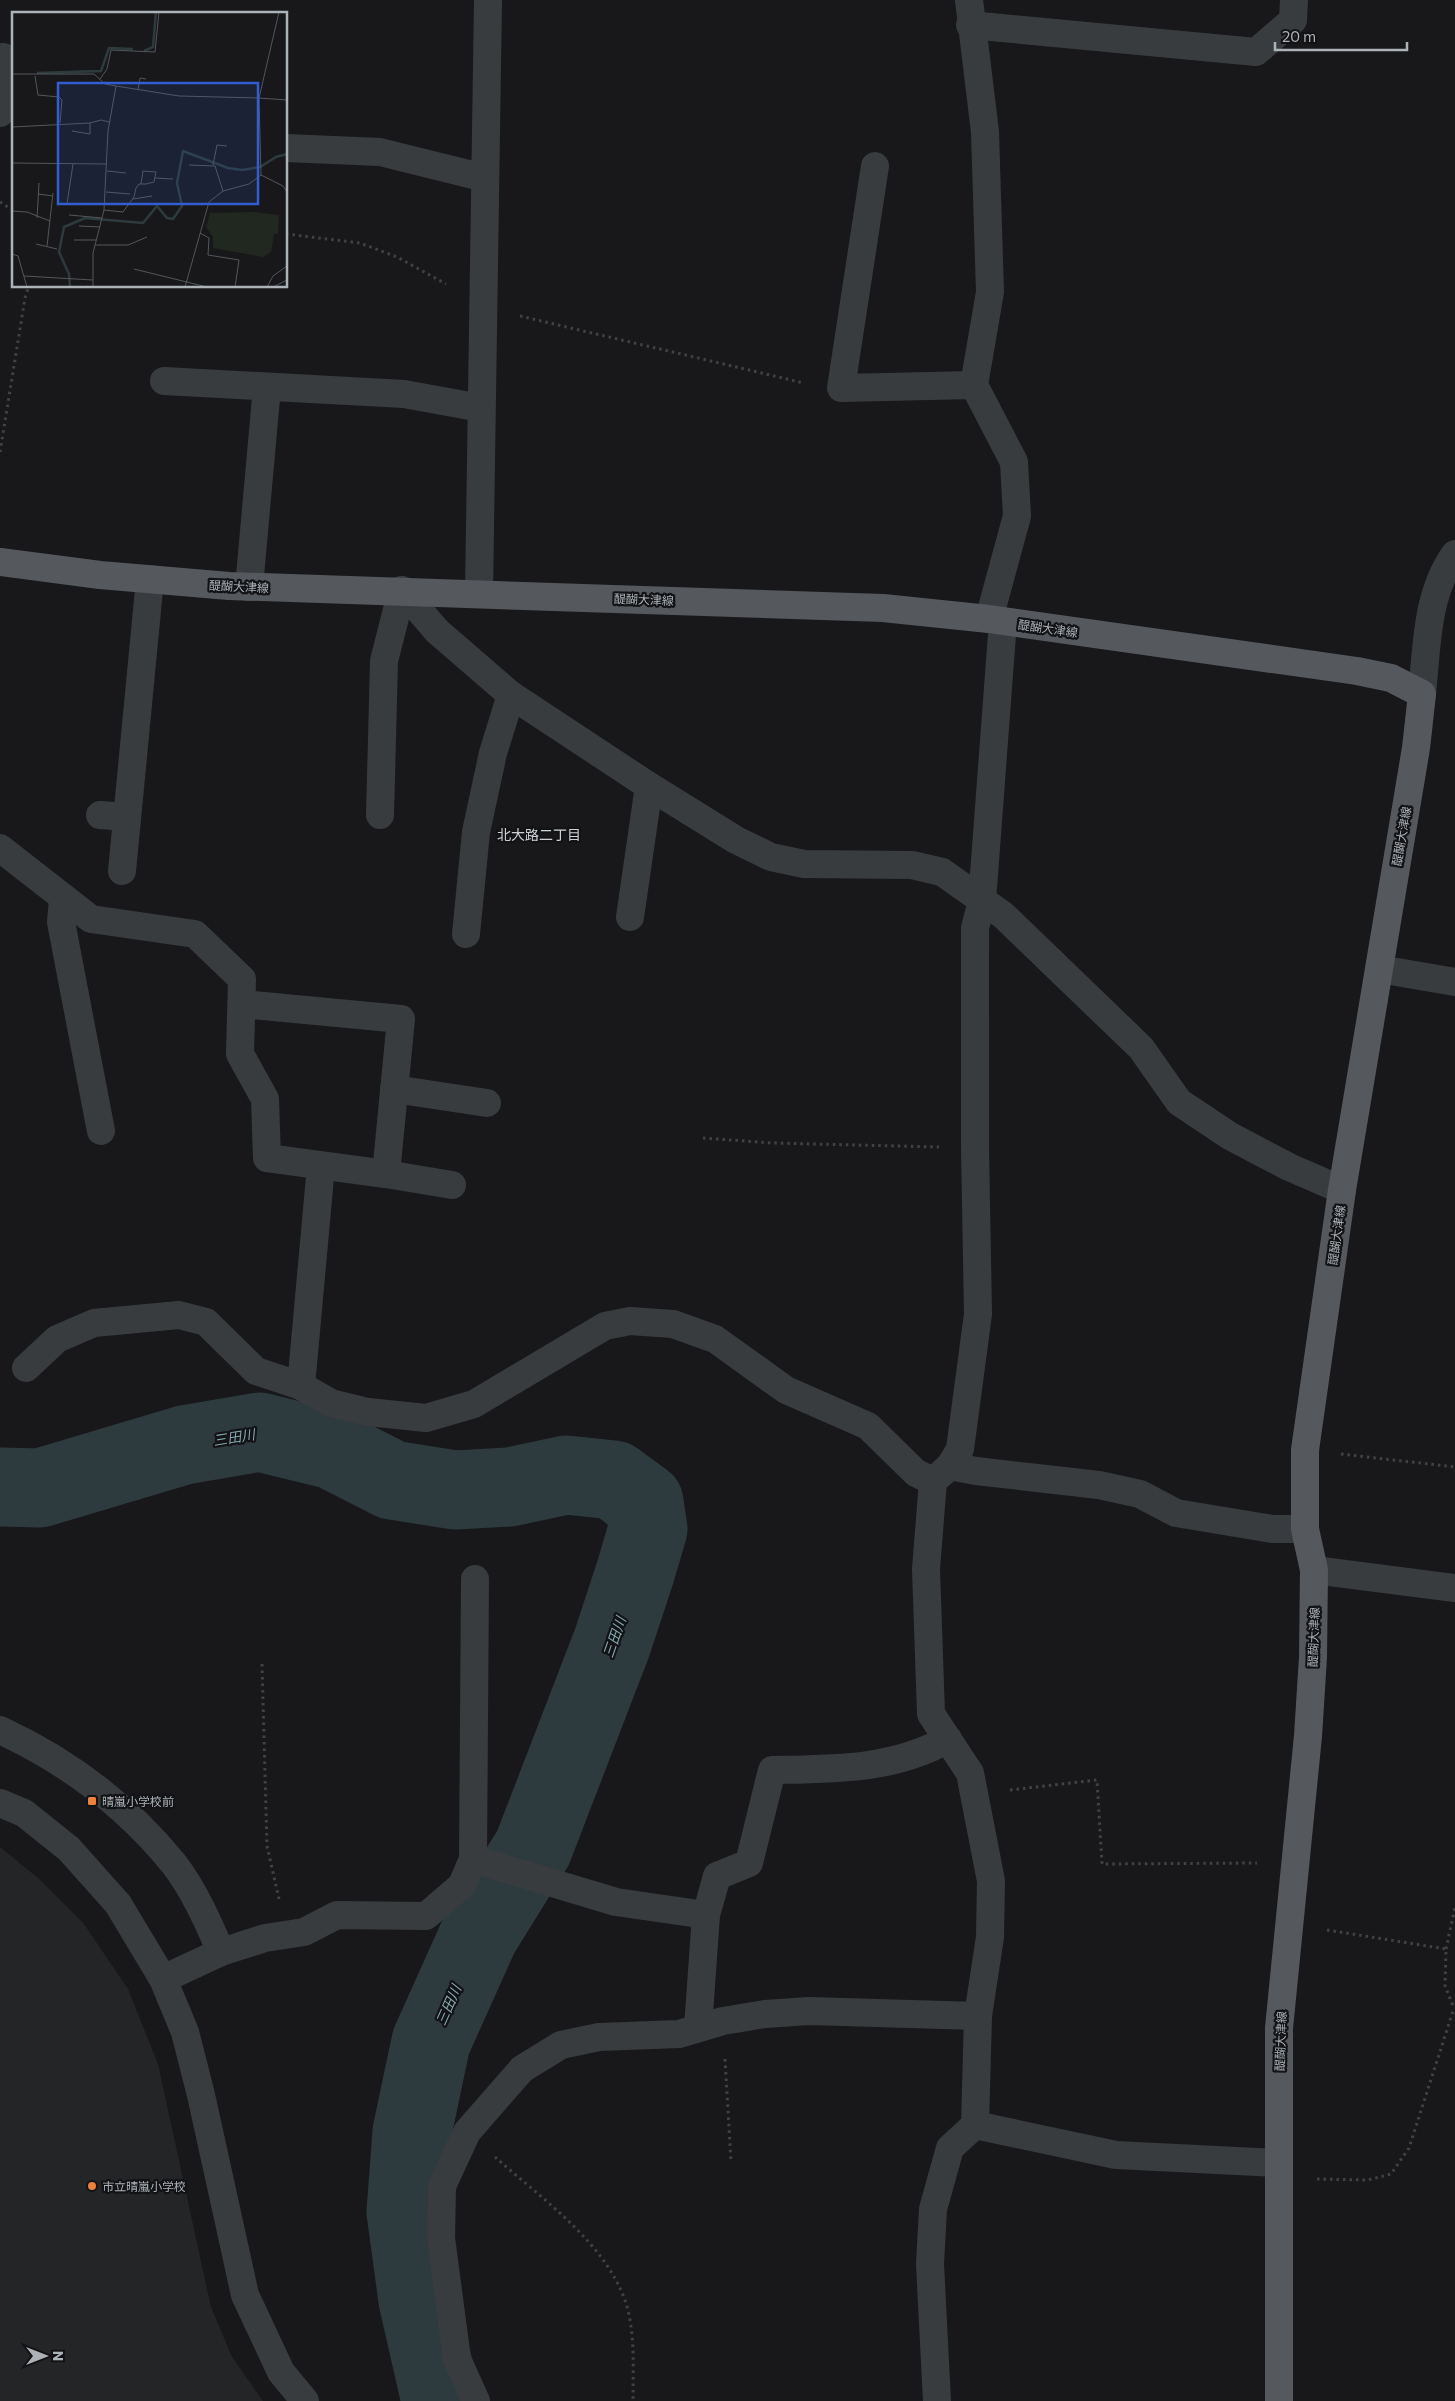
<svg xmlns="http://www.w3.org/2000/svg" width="1455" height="2401" viewBox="0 0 1455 2401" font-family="Commissioner,'Noto Sans JP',sans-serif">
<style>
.built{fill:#242527}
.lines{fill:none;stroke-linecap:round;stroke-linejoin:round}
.river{stroke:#2e3b3e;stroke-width:79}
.path{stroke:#3f4346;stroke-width:3;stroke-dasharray:2.5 4;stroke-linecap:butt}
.minor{stroke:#393c3f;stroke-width:28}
.major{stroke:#55595e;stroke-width:28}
.poi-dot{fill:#ec823e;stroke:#131315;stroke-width:2}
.labels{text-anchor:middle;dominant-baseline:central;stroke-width:4.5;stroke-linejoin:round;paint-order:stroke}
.street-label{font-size:12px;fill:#abb3b9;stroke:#131315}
.poi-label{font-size:12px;fill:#abb3b9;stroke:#131315;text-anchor:start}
.neighbourhood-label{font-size:14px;fill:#ccd1d5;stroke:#131315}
.water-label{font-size:14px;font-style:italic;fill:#83aab3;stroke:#131315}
.inset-river{fill:none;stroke:#2e3b3e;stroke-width:2.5}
.inset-road{fill:none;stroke:#53565a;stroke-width:1}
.view{fill:#325dd3;fill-opacity:0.15;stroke:#325dd3;stroke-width:2.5}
.inset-edge{fill:none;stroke:#abb3b9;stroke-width:2.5}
</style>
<rect width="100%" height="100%" fill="#18181a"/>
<!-- built -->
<polygon class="built" points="0,1847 38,1878 84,1924 128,1989 158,2064 211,2307 232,2357 263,2401 0,2401"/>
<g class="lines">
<!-- river -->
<polyline class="river" points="0,1487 40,1488 184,1445 260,1432 333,1450 392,1480 455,1490 510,1487 566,1475 614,1480 644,1502 648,1529 635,1573 612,1643 533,1848 479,1935 431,2042 412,2132 406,2212 418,2300 441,2401"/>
<!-- path -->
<g class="path">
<polyline points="0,202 14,211"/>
<polyline points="286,234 360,243 397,257 446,284"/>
<polyline points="520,316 804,383"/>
<polyline points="0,452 25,298 29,286"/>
<polyline points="703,1138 772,1143 939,1147"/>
<polyline points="1341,1454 1455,1467"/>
<polyline points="262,1664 267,1846 279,1899"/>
<polyline points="1010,1790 1097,1780 1102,1864 1257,1863"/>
<polyline points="1327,1930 1446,1949 1445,1986 1454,2008"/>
<polyline points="1446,1949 1455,1907"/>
<polyline points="725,2059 731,2162"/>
<path d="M495,2157C543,2200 611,2246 628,2310C635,2340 633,2371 633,2401"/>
<polyline points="1317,2179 1368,2180 1391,2174 1409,2148 1454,2008"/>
</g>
<!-- minor -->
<g class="minor">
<polyline points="969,0 985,132 990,292 974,385 1014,462 1017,516 989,619"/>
<polyline points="970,25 1256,52 1293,20 1294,0"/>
<polyline points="0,113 3,57"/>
<polyline points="286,148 380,152 485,178"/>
<polyline points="875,166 841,388 974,385"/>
<polyline points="164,381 404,394 481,408"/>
<polyline points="249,587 267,387"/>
<polyline points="402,590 437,631 511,695 649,786 736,840 771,857 804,864 912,865 942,872 1003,915 1141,1048 1179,1102 1230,1136 1289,1167 1342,1190"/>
<polyline points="479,593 488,0"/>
<path d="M1422,694C1427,647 1426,594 1455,554"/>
<polyline points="100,815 127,817"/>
<polyline points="380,815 384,661 402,590"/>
<polyline points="0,848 91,919 195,934 242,979 240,1054 265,1099 267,1158 386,1174 401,1019 242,1004"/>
<polyline points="122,871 150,579"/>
<polyline points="63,899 61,922 101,1131"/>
<polyline points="630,917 649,786"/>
<polyline points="466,934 476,832 493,753 511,695"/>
<polyline points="1379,969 1455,982"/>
<polyline points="394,1089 487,1103"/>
<polyline points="386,1174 452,1185"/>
<polyline points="26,1368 57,1339 94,1323 179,1315 206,1322 256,1371 301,1386 331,1403 368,1412 426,1418 474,1404 605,1326 630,1321 673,1324 715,1339 786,1390 868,1426 916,1473 933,1481"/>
<polyline points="301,1386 321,1166"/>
<polyline points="950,1466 976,1471 1099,1485 1140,1494 1176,1513 1272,1529 1305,1529"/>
<polyline points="1314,1570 1455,1588"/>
<path d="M0,1730C67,1761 127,1806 174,1864C194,1890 208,1922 221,1952"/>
<polyline points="0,1803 24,1813 69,1849 118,1904 163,1979 185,2032 201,2095 245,2295 281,2372 305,2401"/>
<polyline points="473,1859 616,1902 706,1915 698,2028"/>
<path d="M706,1915L717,1876L749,1863L772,1770C833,1769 894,1770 948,1739"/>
<polyline points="163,1979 221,1952 265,1938 304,1932 337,1915 426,1916 462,1885 473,1859 475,1579"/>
<polyline points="975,2125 1116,2155 1279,2163"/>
<polyline points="476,2401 457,2359 441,2238 442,2186 467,2132 522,2069 561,2045 599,2037 679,2034 723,2021 765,2014 809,2011 978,2016"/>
<polyline points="937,2401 930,2264 933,2209 950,2148 975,2125 978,2016 990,1937 991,1881 970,1773 931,1714 926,1569 933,1481 950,1466 960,1449 978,1314 975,1148 975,928 982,901 1003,621"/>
</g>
<!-- major -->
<polyline class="major" points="0,562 100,575 229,586 883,608 989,619 1357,671 1391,678 1422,694 1416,748 1342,1190 1305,1450 1305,1529 1314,1570 1313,1657 1308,1736 1279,2028 1279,2401"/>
</g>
<!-- markers -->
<g class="poi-dot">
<rect x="87" y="1796" width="10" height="10" rx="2.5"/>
<circle cx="92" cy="2186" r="5"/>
</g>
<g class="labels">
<!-- street labels -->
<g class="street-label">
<text transform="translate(239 586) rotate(3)">醍醐大津線</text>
<text transform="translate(644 599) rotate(2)">醍醐大津線</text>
<text transform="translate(1048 628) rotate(8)">醍醐大津線</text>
<text transform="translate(1401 836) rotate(-80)">醍醐大津線</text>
<text transform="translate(1336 1235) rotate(-82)">醍醐大津線</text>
<text transform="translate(1313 1637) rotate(-88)">醍醐大津線</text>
<text transform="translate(1280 2041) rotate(-88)">醍醐大津線</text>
</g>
<!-- poi labels -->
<g class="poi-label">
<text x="102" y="1801">晴嵐小学校前</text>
<text x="102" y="2186">市立晴嵐小学校</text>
</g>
<!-- neighbourhood labels -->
<g class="neighbourhood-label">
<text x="539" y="834">北大路二丁目</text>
</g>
<!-- water labels -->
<g class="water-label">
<text transform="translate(234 1437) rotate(-9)">三田川</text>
<text transform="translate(614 1637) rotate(-71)">三田川</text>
<text transform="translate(448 2005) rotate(-66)">三田川</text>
</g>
</g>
<!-- overview -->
<g transform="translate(12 12)">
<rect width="275" height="275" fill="#18181a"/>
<path d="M242,200L267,203L266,222H262L259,240L251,245L201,236V225L194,215L198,201Z" fill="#212820"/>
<path class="inset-river" d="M132,39L141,35L144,0M25,61L89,59L97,36L121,37M58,275L57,262L47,240L52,215L73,206L131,211L145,194L155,206L161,207L170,194L165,171L171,139L216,156L230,158L248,155L264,145L275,142"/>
<path class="inset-road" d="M0,62H82L93,72L104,74M23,64L26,83L47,85L50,88L48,111M88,67L95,57L99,38L143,40L147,0M126,78L128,66L134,67M0,115L78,111L89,108L97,110M60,119L78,122V111M0,151L95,152M177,153L203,154L211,179M201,153L205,133L215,134M95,159L114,161M249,163L271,174L275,180M143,166L161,167M94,180L118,182M26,182L41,184M121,187L140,184M55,192L61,152M92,198L111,200L122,185L124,176L127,172H134L142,170L144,160L131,159L129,172M0,199L15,200L38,209M57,203L90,206M25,206L27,171M67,214L88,215M188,221L197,226L196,243L227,248L223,275M62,228H84M24,232L45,237M83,233H116L135,225M35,234L41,181M0,242L6,244L15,275M122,257L195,275M12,264L81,268M81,275V241L92,198L96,119L104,74L167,84L247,86L267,0M173,275L197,190L211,179L237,172L249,163L247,86L275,88M255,275L261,264L275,254M261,275L275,268"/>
<path class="view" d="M46,71H246V192H46Z"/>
<rect width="275" height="275" class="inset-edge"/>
</g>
<!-- north arrow -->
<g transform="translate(45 2356) rotate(90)" stroke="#131315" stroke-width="4" paint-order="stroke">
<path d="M0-4L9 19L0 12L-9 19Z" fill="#abb3b9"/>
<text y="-8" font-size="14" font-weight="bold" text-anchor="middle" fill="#abb3b9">N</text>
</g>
<!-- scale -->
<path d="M1275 42v8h132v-8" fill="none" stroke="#abb3b9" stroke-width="2.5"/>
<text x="1282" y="42" font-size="15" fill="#abb3b9" stroke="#131315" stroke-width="4" paint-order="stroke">20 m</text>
</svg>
